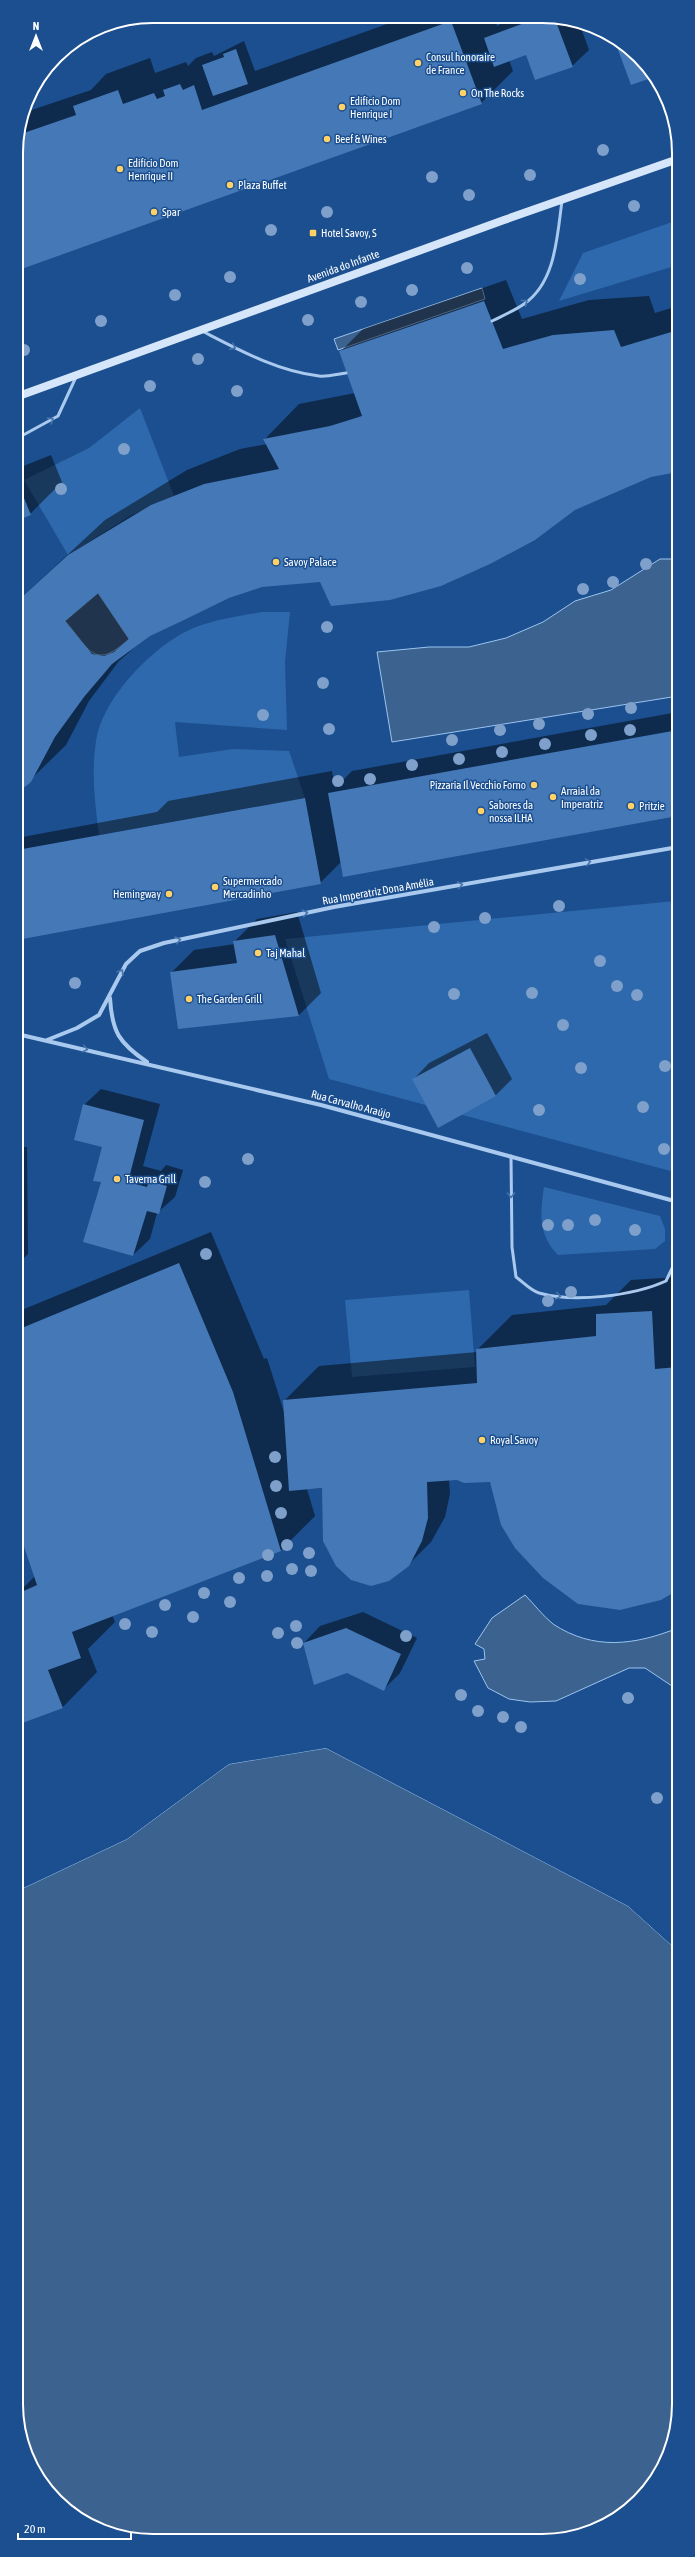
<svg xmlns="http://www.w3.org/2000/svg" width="695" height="2557" viewBox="0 0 695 2557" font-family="'Asap Condensed',sans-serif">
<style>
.green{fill:#2e69ad}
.water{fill:#3c6290;stroke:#9cc4f0}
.pier{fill:#1b4f8f}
.shadow{fill:#0007}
.building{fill:#4478b7;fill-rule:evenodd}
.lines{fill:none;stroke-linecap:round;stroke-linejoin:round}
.lane{stroke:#a9c9ee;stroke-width:3}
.street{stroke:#a9c9ee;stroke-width:4}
.secondary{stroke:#d6e6fa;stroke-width:8}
.tree{fill:#7ea0ca}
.oneway{stroke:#4674ac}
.poi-dot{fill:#ffd166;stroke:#1b4f8f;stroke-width:1.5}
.labels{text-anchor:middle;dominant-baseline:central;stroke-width:3;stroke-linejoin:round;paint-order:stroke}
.poi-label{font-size:11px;fill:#fff;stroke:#1b4f8f;text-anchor:start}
.street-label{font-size:11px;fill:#fff;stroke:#1b4f8f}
.rim{fill:none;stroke:#fff;stroke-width:2}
</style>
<rect width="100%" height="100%" fill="#1b4f8f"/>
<!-- green -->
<g class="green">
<polygon points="678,220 678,265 559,301 583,253"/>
<polygon points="140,408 174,496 130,516 68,555 24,480 89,448"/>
<path d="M262,612H290L285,662L287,730L175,722L179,757L233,749L289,751L305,798L99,835C95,804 91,773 96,741C102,700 148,652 183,633C208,620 236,617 262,612Z"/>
<polygon points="675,901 678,914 678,1173 329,1079 285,939"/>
<path d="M544,1187L660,1216L665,1229V1241L655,1249L558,1255C538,1235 540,1213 544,1187Z"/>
<polygon points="469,1290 475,1367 352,1377 345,1300"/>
</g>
<!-- water -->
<g class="water">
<polygon points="482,288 485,299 338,350 334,339"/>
<polygon points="660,559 678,559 678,696 392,742 377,652 429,647 469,647 506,638 543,622 575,601 611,590"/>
<path d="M98,593L129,639C94,671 90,650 65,621Z"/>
<path d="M525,1595C534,1604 543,1616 553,1624C594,1651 635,1645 678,1628V1687L672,1686L645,1668H629L556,1701L530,1702L509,1699L488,1688L474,1661L485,1659L484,1649L475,1644L492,1618Z"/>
<polygon points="326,1748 628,1906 679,1952 679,2413 669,2456 645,2495 603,2527 560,2540 126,2538 85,2523 50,2495 30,2464 17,2422 17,1891 127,1839 229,1764"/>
</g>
<!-- pier -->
<polygon class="pier" points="326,1746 630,1904 679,1949 679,1952 628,1906 326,1748 229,1764 127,1839 17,1891 17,1889 126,1837 228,1762"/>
<!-- shadow -->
<g class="shadow">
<polygon points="404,18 494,18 497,26 511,18 569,19 579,22 589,50 572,66 527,54 509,60 513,71 481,103 17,269 23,286 16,293 16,144 23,113 91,90 106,74 150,58 155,73 186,62 188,66 196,58 212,52 214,56 244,41 255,71"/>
<polygon points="506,280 522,319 589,300 649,296 655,313 678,306 678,471 650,476 321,581 262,586 229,597 149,635 119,661 89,701 66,745 21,789 17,789 16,604 23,596 105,520 187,470 240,449 267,444 265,439 299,404 355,393 340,352 363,329"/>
<polygon points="51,455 62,482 30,514 16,520 16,469"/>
<polygon points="678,712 678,816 343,875 341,862 320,883 17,939 17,838 157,812 168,801 332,771 335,788 352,771"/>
<polygon points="297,912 321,993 299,1015 179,1028 172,972 194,950 235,944 234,942 257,919"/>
<polygon points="487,1033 512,1079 496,1095 438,1126 413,1080 429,1063"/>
<polygon points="101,1089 160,1104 143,1166 161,1171 166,1165 183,1170 175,1197 157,1213 150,1239 133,1255 102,1182 103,1146 84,1105"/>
<polygon points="17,1147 27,1147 28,1254 17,1265"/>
<polygon points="211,1232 264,1359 267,1358 285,1415 285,1400 319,1366 477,1352 477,1350 512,1315 606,1305 631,1280 678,1277 678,1589 660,1599 491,1480 449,1479 450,1494 445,1517 431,1542 408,1565 323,1488 307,1489 315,1516 281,1550 112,1615 115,1622 88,1649 97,1672 63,1707 17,1724 17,1594 35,1576 17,1523 17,1312"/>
<polygon points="363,1612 417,1638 400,1673 384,1689 347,1672 304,1643 320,1626"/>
</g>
<!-- building -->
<g class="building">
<polygon points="538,18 555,19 573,67 535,80 526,55 494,67 484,38"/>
<polygon points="451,21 482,104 16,271 16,144 18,135 76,115 73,106 118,90 123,104 154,93 157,99 165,96 163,90 180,84 183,90 194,85 202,110"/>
<polygon points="624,45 639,56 654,77 631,85 617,47"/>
<polygon points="236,49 248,84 213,96 202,65 224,57 223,54"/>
<path d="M484,301L503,349L553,335L614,330L621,347L678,330V472L651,477L575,510L535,540L490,564L441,586L390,600L331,606L320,582L262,587L229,598L182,621L150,636L112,664L84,697L55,737L31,782L21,790L17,792L16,602L23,596L68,555L151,505L204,484L279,469L263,439L330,426L362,416L339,351ZM98,593L129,639L114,652L104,656L92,654L65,621Z"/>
<polygon points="19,486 31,515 16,521 16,487"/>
<polygon points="678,730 678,816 343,877 328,793"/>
<polygon points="305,798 321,884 17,940 17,850"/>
<polygon points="275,935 299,1016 178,1029 170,972 237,963 233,941"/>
<polygon points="470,1048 496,1096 438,1128 412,1079"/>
<polygon points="83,1104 144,1120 128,1182 147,1187 149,1181 167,1186 159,1214 147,1211 133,1256 83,1242 101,1182 93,1181 102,1147 74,1140"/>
<polygon points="179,1263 233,1392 281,1551 72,1632 81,1658 48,1670 63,1708 17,1725 17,1616 23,1614 17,1594 37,1585 17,1526 17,1330"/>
<polygon points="652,1311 655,1369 678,1367 678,1590 661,1600 620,1610 578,1604 543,1578 515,1548 501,1525 490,1482 464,1483 457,1480 427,1482 428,1518 422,1541 409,1566 389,1581 371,1586 351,1580 336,1566 323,1541 322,1488 289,1491 283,1400 477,1383 476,1349 596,1336 596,1314"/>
<polygon points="346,1628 401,1654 384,1691 347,1673 314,1685 303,1643"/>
</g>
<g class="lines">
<!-- lane -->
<g class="lane">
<path d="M492,321C502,316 514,311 524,304C556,282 557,236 562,201"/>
<path d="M202,331C239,350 277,371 319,376C327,377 338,374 346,373"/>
<polyline points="16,439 58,416 76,377"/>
<path d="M511,1156L512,1247L516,1277C523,1282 531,1291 539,1293C574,1303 633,1296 666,1281L675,1262L678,1245"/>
</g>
<!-- street -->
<g class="street">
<path d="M110,998C112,1032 119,1043 147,1062"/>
<polyline points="17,1034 321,1105 678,1202"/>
<polyline points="47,1040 77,1028 99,1015 126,964 140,951 164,943 334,907 678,847"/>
</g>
<!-- secondary -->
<polyline class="secondary" points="16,397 504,220 678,159"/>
</g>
<!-- trees -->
<g class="tree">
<circle cx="603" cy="150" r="6"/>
<circle cx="530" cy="175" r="6"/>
<circle cx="432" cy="177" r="6"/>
<circle cx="469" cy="195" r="6"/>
<circle cx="634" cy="206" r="6"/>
<circle cx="327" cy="212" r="6"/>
<circle cx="271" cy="230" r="6"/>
<circle cx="467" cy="268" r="6"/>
<circle cx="230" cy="277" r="6"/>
<circle cx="580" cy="279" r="6"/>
<circle cx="412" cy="290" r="6"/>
<circle cx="175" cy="295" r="6"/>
<circle cx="361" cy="302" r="6"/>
<circle cx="308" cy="320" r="6"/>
<circle cx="101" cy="321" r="6"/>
<circle cx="24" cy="350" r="6"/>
<circle cx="198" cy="359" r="6"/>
<circle cx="150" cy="386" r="6"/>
<circle cx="237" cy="391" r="6"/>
<circle cx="124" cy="449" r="6"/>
<circle cx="61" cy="489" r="6"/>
<circle cx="646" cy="564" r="6"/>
<circle cx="613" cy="582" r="6"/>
<circle cx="583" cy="589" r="6"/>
<circle cx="327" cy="627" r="6"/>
<circle cx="323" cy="683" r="6"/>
<circle cx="631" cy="708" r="6"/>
<circle cx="588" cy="714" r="6"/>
<circle cx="263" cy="715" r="6"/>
<circle cx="539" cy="724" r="6"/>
<circle cx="329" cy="729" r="6"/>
<circle cx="500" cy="730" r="6"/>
<circle cx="630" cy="730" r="6"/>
<circle cx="591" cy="735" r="6"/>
<circle cx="452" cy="740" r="6"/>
<circle cx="545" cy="744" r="6"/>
<circle cx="502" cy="752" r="6"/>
<circle cx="459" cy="759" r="6"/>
<circle cx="412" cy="765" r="6"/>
<circle cx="370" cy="779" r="6"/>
<circle cx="338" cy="781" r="6"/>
<circle cx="559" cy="906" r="6"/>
<circle cx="485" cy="918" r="6"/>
<circle cx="434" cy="927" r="6"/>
<circle cx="600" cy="961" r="6"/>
<circle cx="75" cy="983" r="6"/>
<circle cx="617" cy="986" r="6"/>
<circle cx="532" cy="993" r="6"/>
<circle cx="454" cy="994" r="6"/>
<circle cx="637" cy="995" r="6"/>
<circle cx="563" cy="1025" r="6"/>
<circle cx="665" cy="1066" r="6"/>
<circle cx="581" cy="1068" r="6"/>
<circle cx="643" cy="1107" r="6"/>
<circle cx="539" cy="1110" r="6"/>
<circle cx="664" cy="1149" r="6"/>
<circle cx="248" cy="1159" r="6"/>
<circle cx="205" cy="1182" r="6"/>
<circle cx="595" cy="1220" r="6"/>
<circle cx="548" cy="1225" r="6"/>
<circle cx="568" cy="1225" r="6"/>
<circle cx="635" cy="1230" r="6"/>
<circle cx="206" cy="1254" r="6"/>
<circle cx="571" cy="1292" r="6"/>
<circle cx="548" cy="1301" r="6"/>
<circle cx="275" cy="1457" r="6"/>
<circle cx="276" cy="1486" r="6"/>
<circle cx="281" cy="1513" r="6"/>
<circle cx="287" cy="1545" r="6"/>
<circle cx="309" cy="1553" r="6"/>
<circle cx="268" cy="1555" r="6"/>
<circle cx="292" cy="1569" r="6"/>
<circle cx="311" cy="1571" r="6"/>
<circle cx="267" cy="1576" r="6"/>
<circle cx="239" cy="1578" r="6"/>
<circle cx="204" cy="1593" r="6"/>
<circle cx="230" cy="1602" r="6"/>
<circle cx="165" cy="1605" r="6"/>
<circle cx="193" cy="1617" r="6"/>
<circle cx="125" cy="1624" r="6"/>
<circle cx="296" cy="1626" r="6"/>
<circle cx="152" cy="1632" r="6"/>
<circle cx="278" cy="1633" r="6"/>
<circle cx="406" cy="1636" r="6"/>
<circle cx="297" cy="1643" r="6"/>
<circle cx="461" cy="1695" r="6"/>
<circle cx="628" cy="1698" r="6"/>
<circle cx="478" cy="1711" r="6"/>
<circle cx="503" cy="1717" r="6"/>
<circle cx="521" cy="1727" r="6"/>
<circle cx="657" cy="1798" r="6"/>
</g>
<!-- one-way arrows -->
<defs><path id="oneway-chevron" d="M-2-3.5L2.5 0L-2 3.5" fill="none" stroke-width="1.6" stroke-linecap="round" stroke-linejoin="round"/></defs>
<g class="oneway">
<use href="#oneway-chevron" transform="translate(525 302) rotate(-38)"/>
<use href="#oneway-chevron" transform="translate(233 347) rotate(27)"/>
<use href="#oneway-chevron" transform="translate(51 420) rotate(-32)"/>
<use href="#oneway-chevron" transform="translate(588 862) rotate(-10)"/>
<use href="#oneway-chevron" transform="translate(460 885) rotate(-10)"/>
<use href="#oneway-chevron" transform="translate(305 913) rotate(-12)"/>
<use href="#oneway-chevron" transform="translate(178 940) rotate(-12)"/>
<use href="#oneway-chevron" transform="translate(121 972) rotate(-58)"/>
<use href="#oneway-chevron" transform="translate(85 1049) rotate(13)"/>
<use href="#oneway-chevron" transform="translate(511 1195) rotate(89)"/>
<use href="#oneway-chevron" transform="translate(558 1296) rotate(9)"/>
</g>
<!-- markers -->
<g class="poi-dot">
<circle cx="418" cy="63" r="4"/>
<circle cx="463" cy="93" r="4"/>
<circle cx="342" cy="107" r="4"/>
<circle cx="327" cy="139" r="4"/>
<circle cx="120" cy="169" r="4"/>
<circle cx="230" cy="185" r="4"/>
<circle cx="154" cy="212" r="4"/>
<rect x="309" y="229" width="8" height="8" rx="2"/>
<circle cx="276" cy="562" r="4"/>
<circle cx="534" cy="785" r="4"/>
<circle cx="553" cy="797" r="4"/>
<circle cx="631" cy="806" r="4"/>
<circle cx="481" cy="811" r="4"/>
<circle cx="215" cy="887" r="4"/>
<circle cx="169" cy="894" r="4"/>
<circle cx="258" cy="953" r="4"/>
<circle cx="189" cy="999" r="4"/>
<circle cx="117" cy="1179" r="4"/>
<circle cx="482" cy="1440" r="4"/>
</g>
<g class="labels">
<!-- poi labels -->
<g class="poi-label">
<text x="426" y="57">Consul honoraire<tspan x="426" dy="13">de France</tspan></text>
<text x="471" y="93">On The Rocks</text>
<text x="350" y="101">Edifício Dom<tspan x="350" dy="13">Henrique I</tspan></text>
<text x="335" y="139">Beef &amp; Wines</text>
<text x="128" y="163">Edifício Dom<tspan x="128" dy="13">Henrique II</tspan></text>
<text x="238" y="185">Plaza Buffet</text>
<text x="162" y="212">Spar</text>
<text x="321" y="233">Hotel Savoy, S</text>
<text x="284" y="562">Savoy Palace</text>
<text x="526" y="785" text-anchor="end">Pizzaria Il Vecchio Forno</text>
<text x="561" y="791">Arraial da<tspan x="561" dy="13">Imperatriz</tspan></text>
<text x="489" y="805">Sabores da<tspan x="489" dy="13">nossa ILHA</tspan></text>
<text x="639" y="806">Pritzie</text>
<text x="223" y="881">Supermercado<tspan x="223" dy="13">Mercadinho</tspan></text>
<text x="161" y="894" text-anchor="end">Hemingway</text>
<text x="266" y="953">Taj Mahal</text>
<text x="197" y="999">The Garden Grill</text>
<text x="125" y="1179">Taverna Grill</text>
<text x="490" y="1440">Royal Savoy</text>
</g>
<!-- street labels -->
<g class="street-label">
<text transform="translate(343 266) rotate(-20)">Avenida do Infante</text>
<text transform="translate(378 891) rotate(-10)">Rua Imperatriz Dona Amélia</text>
<text transform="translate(351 1104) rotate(15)">Rua Carvalho Araújo</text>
</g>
</g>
<!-- crop -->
<path d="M0 0H695V2557H0ZM153 23H542A130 130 0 0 1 672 153V2404A130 130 0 0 1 542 2534H153A130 130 0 0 1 23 2404V153A130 130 0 0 1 153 23Z" fill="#1b4f8f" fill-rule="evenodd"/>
<path class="rim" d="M153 23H542A130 130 0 0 1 672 153V2404A130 130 0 0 1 542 2534H153A130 130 0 0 1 23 2404V153A130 130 0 0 1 153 23Z"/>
<!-- north arrow -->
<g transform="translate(36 36)" stroke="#1b4f8f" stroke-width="3" paint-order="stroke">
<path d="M0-3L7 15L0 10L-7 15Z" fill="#ffffff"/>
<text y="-6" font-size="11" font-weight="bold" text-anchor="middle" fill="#ffffff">N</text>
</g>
<!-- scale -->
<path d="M18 2533v6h113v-6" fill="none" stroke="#ffffff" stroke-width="2"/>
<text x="24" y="2533" font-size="12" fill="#ffffff" stroke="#1b4f8f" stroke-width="3" paint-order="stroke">20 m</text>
</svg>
